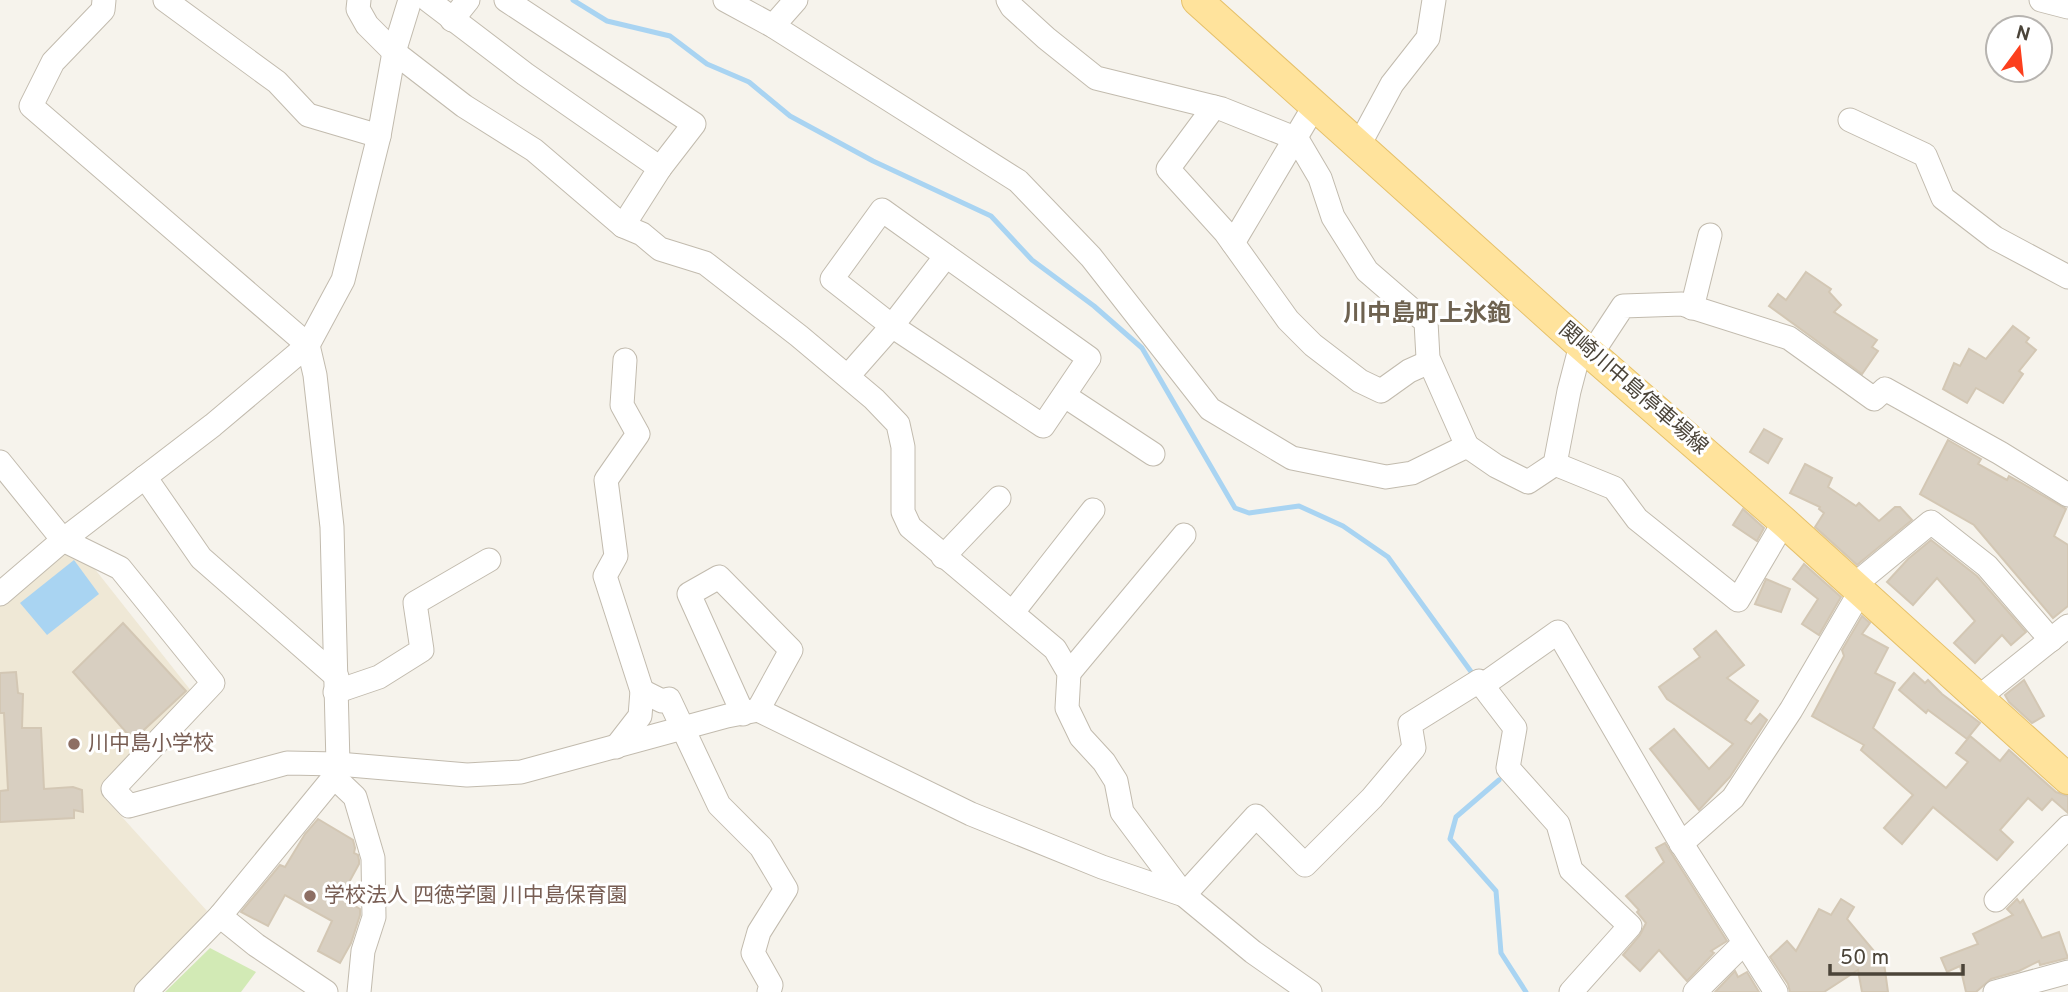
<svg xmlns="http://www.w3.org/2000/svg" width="2068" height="992" viewBox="0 0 2068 992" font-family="Overpass,'Noto Sans JP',sans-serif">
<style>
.education{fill:#efe8d6}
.green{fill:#d2eab5}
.water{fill:#a9d4f2}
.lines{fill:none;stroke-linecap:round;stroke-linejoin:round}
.stream{stroke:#a9d4f2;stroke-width:5}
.building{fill:#d8cfc1;stroke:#d3c7b4;stroke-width:2}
.minor-casing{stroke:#c2bbae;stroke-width:25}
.major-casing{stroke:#e6c16a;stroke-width:32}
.minor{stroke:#fff;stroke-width:23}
.major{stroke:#ffe39c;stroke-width:30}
.education-dot{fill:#8d6e63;stroke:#fff;stroke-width:2.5}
.labels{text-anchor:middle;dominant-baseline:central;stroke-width:6;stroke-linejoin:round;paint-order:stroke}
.street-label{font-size:21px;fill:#4b4439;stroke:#fff}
.education-label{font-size:21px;fill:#785e54;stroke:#fff;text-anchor:start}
.quarter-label{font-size:24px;font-weight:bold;fill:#6e6250;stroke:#fff}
</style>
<rect width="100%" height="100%" fill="#f6f3ec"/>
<!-- education -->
<polygon class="education" points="75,544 192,692 103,796 207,911 137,992 0,992 0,601"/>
<!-- green -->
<polygon class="green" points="210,948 256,972 241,992 165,992"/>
<!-- water -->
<polygon class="water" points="74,560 99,594 47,635 20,603"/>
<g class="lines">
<!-- stream -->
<g class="stream">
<polyline points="573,0 607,21 670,36 707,64 749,82 790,116 873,161 991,216 1032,260 1094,306 1142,348 1235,508 1249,513 1299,506 1343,526 1388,557 1472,673"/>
<polyline points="1499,780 1456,817 1450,839 1496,891 1501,953 1526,992"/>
</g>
</g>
<!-- building -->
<g class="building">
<polygon points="1806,272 1831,289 1829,292 1841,305 1834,312 1877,340 1872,347 1878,351 1862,374 1769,306 1778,294 1786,300"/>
<polygon points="2013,326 2029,338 2026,342 2036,350 2019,371 2023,374 2003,403 1976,388 1967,403 1943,389 1954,363 1960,366 1969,349 1986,359"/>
<polygon points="1764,429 1782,439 1768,463 1750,452"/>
<polygon points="1948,440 1981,459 1978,464 2007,480 2009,476 2020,482 2066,509 2054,536 2068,545 2068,606 2053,618 1974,525 1920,494"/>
<polygon points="1805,464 1832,478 1828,487 1856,506 1859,503 1879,521 1895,507 1900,507 1912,520 1857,565 1815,527 1824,513 1819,509 1820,507 1790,493"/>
<polygon points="1743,509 1764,528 1757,541 1733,525"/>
<polygon points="1931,540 1977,576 2026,632 2011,645 2002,635 1975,663 1954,643 1975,621 1937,578 1913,605 1887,582 1908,559"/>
<polygon points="1804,564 1841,597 1819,635 1802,624 1818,599 1793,579"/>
<polygon points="1766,579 1790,589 1781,612 1755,604"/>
<polygon points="1862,616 1870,623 1862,634 1888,648 1875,673 1895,683 1873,728 1946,788 1968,762 1956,753 1970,736 2000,761 2009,750 2056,792 2068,796 2068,813 2052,799 2042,810 2028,798 2000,830 2013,842 1997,860 1933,807 1902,844 1884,828 1913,795 1861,750 1864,745 1812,716 1844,656 1842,650"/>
<polygon points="123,623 186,691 133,740 73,672"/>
<polygon points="1716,631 1744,665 1727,678 1758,701 1745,720 1751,724 1760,714 1767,720 1730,777 1699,810 1650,749 1674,729 1709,769 1733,744 1667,699 1659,687 1700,657 1694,649"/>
<polygon points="16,672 18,693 23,694 22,728 41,728 44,789 73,787 82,790 83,812 74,810 74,818 0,822 0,791 8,790 4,713 0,713 0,673"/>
<polygon points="1914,673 1925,683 1928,680 1942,694 1980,723 1967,739 1928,710 1926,713 1899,690"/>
<polygon points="2024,680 2044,716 2032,723 2009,702 2005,695"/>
<polygon points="318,819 353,840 355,848 354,853 358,855 359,860 359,864 341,897 360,909 360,915 351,943 340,963 318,951 332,921 285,895 268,926 241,912 280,865 285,867 305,834"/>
<polygon points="1665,843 1727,941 1711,951 1714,953 1687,981 1659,950 1640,971 1623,955 1640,935 1646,923 1637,912 1639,910 1626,896 1664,862 1656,848"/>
<polygon points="1841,899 1854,907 1847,919 1884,963 1888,992 1862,992 1858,970 1824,992 1790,992 1788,984 1770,957 1787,941 1796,951 1819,909 1831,915"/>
<polygon points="2017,899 2020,903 2023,900 2042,938 2059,932 2068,958 2040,965 2039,961 2019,971 1991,979 1976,992 1966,992 1960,966 1947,972 1941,958 1978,944 1973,934 2013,915 2007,909"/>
<polygon points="1735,971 1738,977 1747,972 1759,992 1715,992"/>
</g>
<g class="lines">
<!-- minor casing -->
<g class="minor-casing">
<g id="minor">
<polyline points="104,0 103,10 53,62 31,106 308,345 315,375 332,527 338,764 334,777 220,916 146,992"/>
<polyline points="165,0 277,82 308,115 379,136"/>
<polyline points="359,0 358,9 367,25 394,52 464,106 534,150 623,226 642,234 660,249 705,263 799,336 874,399 898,424 903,447 903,512 910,527 1055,649 1069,673 1067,708 1081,737 1104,762 1116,781 1122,812 1184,895 1256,816 1305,865 1372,798 1414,748 1410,724 1479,681 1515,728 1508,768 1558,824 1571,870 1630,926 1571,992"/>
<polyline points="428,0 525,74 660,168 623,226"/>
<polyline points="506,0 694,124 660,168"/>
<polyline points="725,0 773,26 1018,181 1091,257 1210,409 1292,458 1386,477 1412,473 1467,446 1496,466 1528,482 1555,464 1569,391 1581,345"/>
<polyline points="1008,0 1012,7 1046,38 1096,78 1222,109 1297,139 1320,178 1333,217 1367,271 1426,322 1428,358 1467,446"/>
<polyline points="2041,0 2068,7"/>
<polyline points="452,20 468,0"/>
<polyline points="773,26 796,0"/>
<polyline points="1214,107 1168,169 1225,232 1288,320 1313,345 1360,381 1381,391 1409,371 1429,362"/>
<polyline points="1850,120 1925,155 1943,198 1995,238 2068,277"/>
<polyline points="1359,145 1392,84 1428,38 1434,0"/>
<polygon points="882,210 1089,358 1043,426 892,326 832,279"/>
<polyline points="1233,243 1315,105"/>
<polyline points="1692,308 1710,235"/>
<polyline points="1592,353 1623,306 1682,304 1789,338 1874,399 1885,389 2000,453 2068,495"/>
<polyline points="848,376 892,326 946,256"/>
<polyline points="1065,396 1153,454"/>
<polyline points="0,462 63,540 120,568 213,683 113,789 129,806 287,763 338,764 467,775 521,772 727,716 758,710 971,814 1102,867 1184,895 1253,952 1310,992"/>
<polyline points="1555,464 1614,488 1637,519 1738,600 1784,522"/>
<polyline points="145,477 201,558 337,677"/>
<polyline points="943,557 999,498"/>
<polyline points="1853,586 1931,522 1987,566 2051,640"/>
<polyline points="0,594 63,540 213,425 308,345 343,280 379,136 394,52 410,0"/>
<polyline points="1013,612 1093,510"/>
<polyline points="1069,673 1184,535"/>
<polyline points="1483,685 1558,632 1678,838 1776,992"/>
<polyline points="642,691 662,701 669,699 719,805 761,847 786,889 759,932 753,953 771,985 769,992"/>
<polyline points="335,692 379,677 422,650 415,603 489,560"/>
<polyline points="1978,698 2068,626"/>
<polyline points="743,714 689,594 719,577 791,650 758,710"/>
<polyline points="616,747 640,716 642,691 605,576 616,556 606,480 638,434 622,405 625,360"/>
<polyline points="334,777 355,797 373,858 374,917 363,951 359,992"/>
<polyline points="1681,844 1733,798 1791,710 1860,592"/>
<polyline points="1996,900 2068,827"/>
<polyline points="220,916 256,945 326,992"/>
<polyline points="1695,992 1743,944"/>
<polyline points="1995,992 2068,972"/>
</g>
</g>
<!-- major casing -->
<g class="major-casing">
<polyline id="major" points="1197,0 1581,345 1784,522 2068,779"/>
</g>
<!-- minor -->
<use href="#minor" class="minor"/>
<!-- major -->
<use href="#major" class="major"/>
</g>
<!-- markers -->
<g class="education-dot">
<circle cx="74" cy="744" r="7"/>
<circle cx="310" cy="896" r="7"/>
</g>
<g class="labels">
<!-- street labels -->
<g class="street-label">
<text transform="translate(1633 389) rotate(41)">関崎川中島停車場線</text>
</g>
<!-- education labels -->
<g class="education-label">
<text x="88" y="744">川中島小学校</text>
<text x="324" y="896">学校法人 四徳学園 川中島保育園</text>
</g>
<!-- quarter labels -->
<g class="quarter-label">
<text x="1427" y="315">川中島町上氷鉋</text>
</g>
</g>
<!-- north arrow -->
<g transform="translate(2019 49) rotate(15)"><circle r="33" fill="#ffffff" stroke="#b7b4b0" stroke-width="2"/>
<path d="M0-5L12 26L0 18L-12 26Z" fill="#fc3f1d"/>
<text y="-10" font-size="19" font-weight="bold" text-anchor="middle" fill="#4b4439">N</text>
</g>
<!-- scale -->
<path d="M1830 964v10h133v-10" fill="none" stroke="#4b4439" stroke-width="3.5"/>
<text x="1840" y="964" font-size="21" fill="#4b4439" stroke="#ffffff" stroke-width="5" paint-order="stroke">50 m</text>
</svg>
